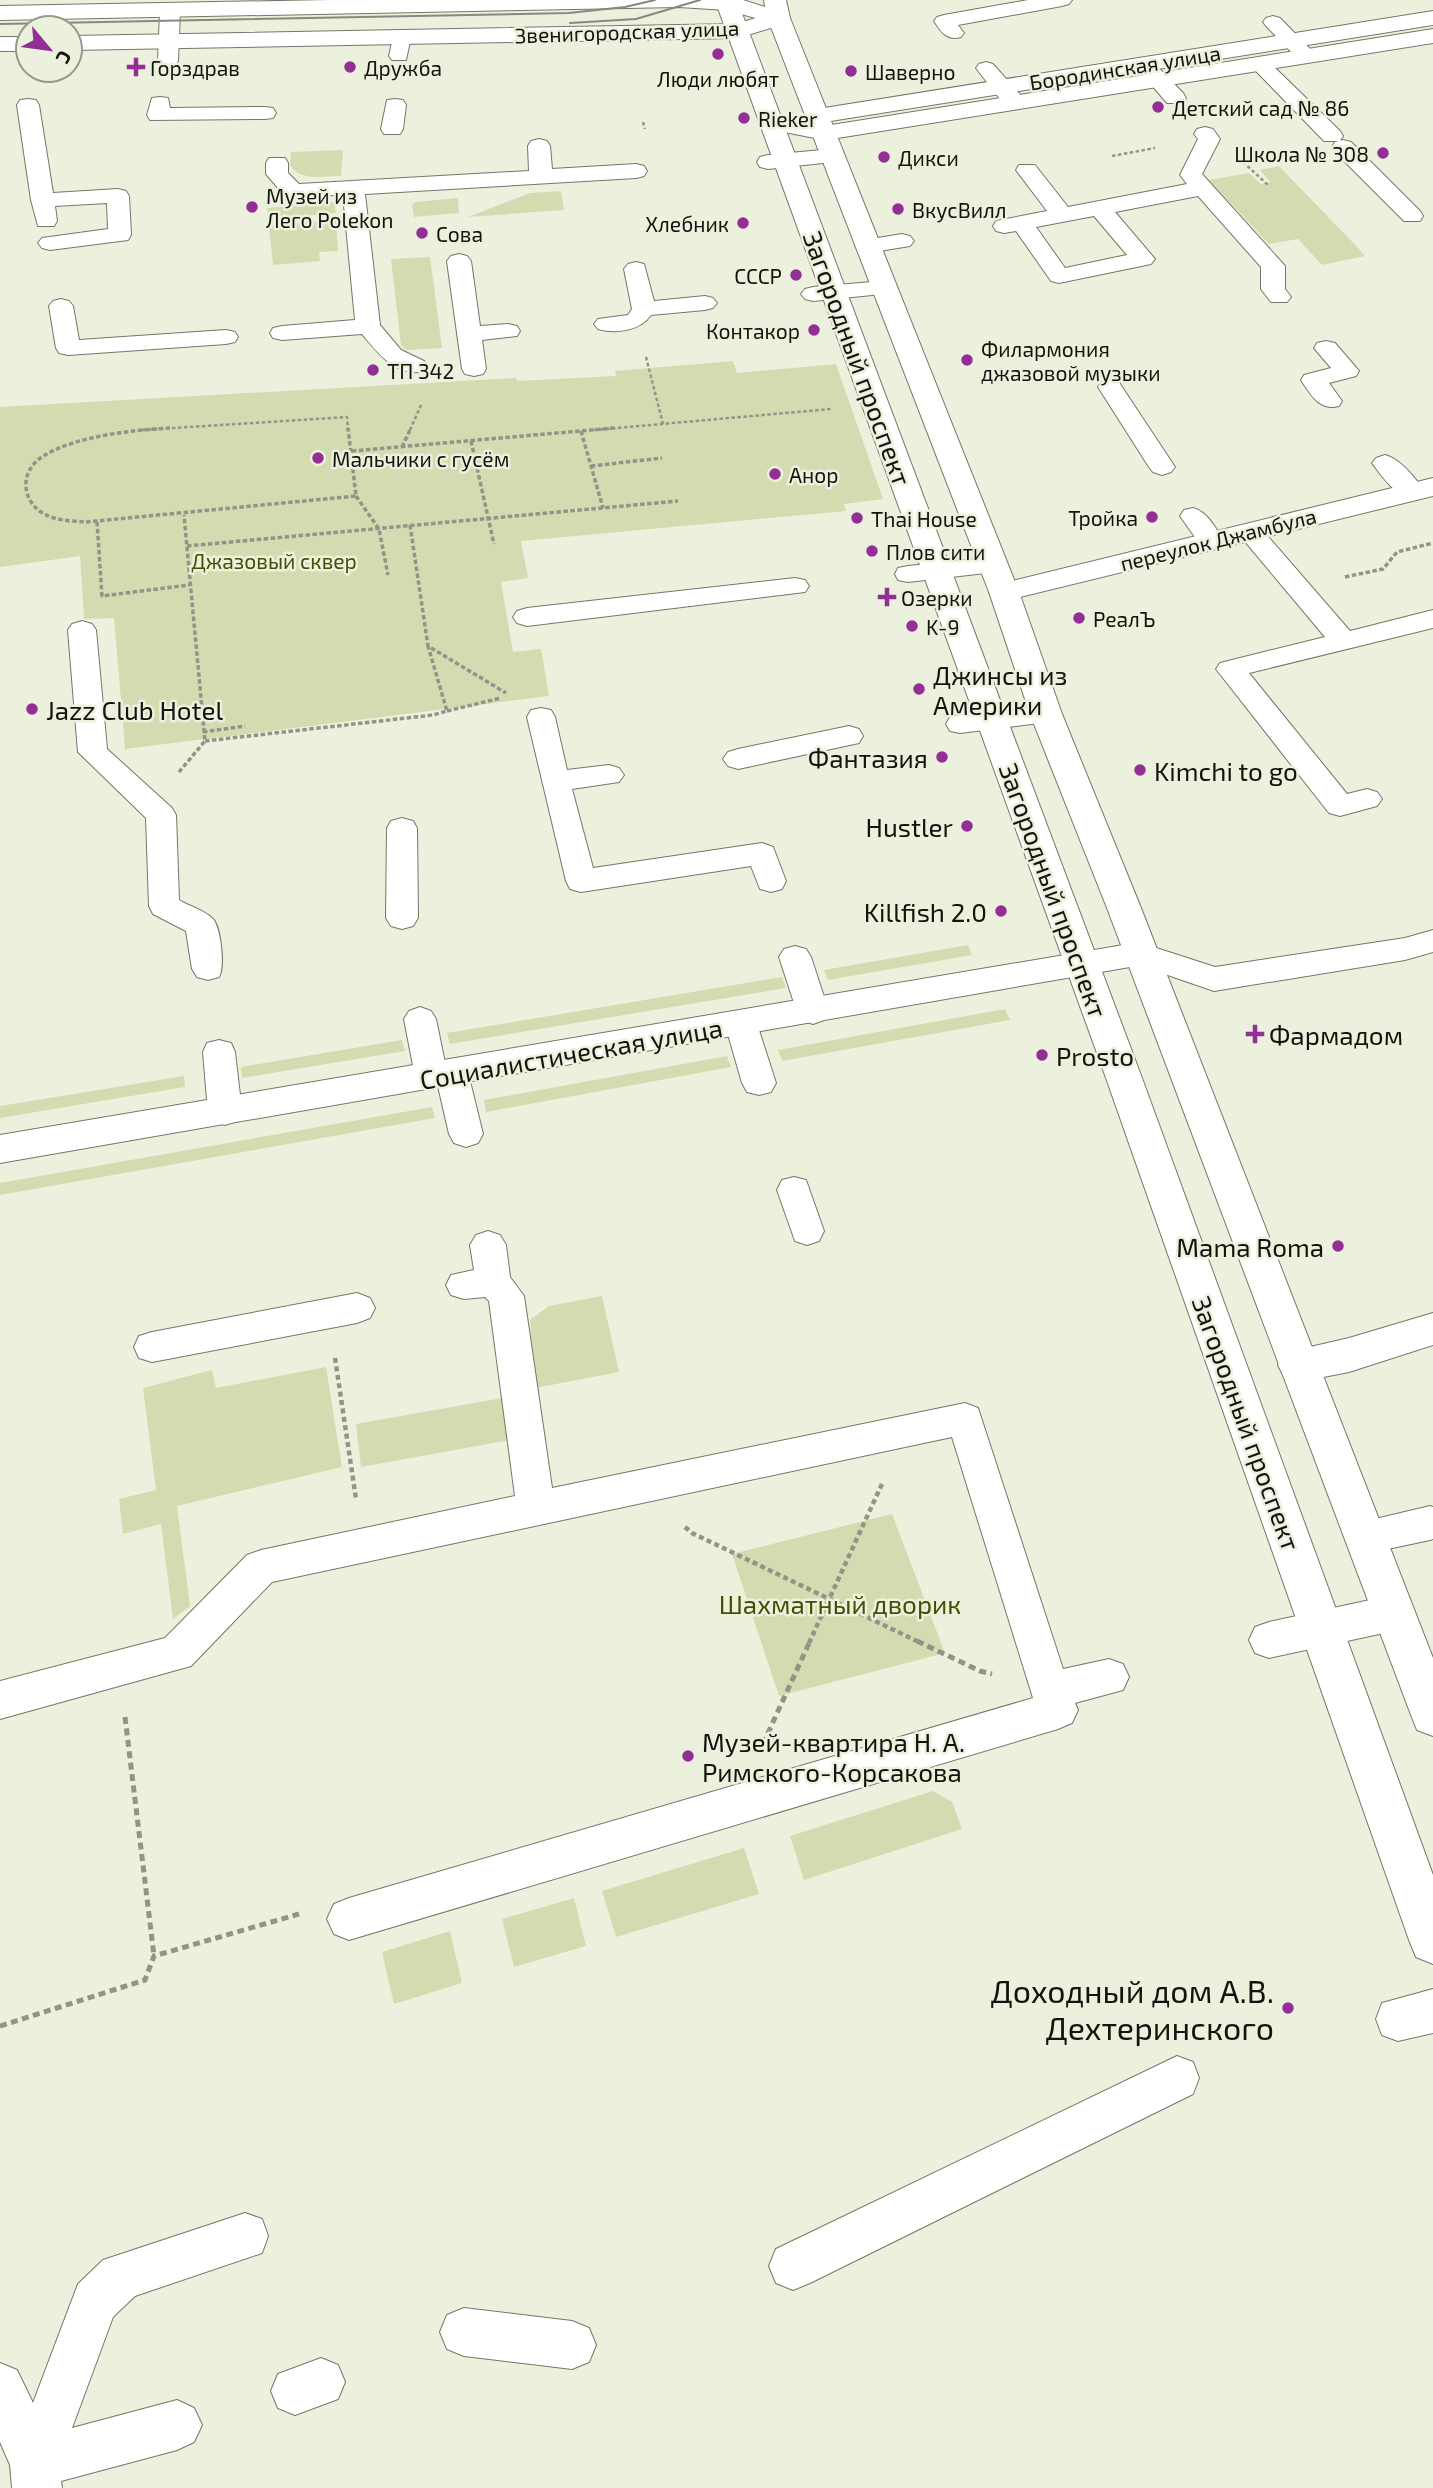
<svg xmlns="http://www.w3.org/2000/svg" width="1433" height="2488" viewBox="0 0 1433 2488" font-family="'Exo 2',sans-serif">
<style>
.green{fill:#d3dcb1}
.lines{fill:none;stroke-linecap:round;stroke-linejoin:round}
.service-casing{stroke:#747767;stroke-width:2}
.minor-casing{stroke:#747767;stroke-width:2}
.tertiary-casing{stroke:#747767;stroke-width:2}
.primary-casing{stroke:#747767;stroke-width:2}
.path-far3{stroke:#919587;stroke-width:2.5;stroke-dasharray:3.5 2.5;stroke-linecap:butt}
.path-far2{stroke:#919587;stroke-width:3.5;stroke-dasharray:4.5 2.5;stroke-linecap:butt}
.path-far1{stroke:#919587;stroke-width:4.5;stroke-dasharray:5 3.5;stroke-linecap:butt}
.path{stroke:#919587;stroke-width:5;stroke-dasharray:7 4.5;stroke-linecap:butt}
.service{fill:#fff;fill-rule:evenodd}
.minor{fill:#fff;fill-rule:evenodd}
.tertiary{fill:#fff;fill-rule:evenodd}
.primary{fill:#fff;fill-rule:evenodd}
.tram{stroke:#86897c;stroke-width:2}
.poi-dot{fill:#932e94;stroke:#ecf1de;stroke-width:2.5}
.labels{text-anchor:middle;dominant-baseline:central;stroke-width:5;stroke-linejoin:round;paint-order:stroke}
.far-street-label{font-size:21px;fill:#13140e;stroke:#ecf1de}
.far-poi-label{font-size:21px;fill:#13140e;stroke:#ecf1de;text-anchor:start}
.far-park-label{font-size:21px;fill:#454f00;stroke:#ecf1de}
.street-label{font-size:26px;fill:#13140e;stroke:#ecf1de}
.poi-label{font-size:26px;fill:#13140e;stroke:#ecf1de;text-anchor:start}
.park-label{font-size:26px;fill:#454f00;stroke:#ecf1de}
.near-poi-label{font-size:32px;fill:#13140e;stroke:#ecf1de;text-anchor:end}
</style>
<rect width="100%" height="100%" fill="#ecf1de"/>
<!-- green -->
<g class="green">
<path d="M343,150L341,176C325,176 300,182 290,165L291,152Z"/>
<polygon points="1279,166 1360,250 1365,256 1322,265 1298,239 1269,244 1209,180 1249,173 1261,184 1270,182 1260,170"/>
<polygon points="561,191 564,210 468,217 530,193"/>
<polygon points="458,198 459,213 414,217 412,205 416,202"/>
<polygon points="334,202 336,213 269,219 267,208"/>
<polygon points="336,220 338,251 319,252 320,261 273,265 269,226"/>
<polygon points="430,257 442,348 406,350 401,345 391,259"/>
<polygon points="733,361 737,373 836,364 883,499 844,504 846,511 521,541 528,578 501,582 513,652 541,649 549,696 125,749 114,618 84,619 80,556 0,567 0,407 516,378 517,381 616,376 615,371"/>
<polygon points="968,945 972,955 828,980 824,970"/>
<polygon points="782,977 786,988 450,1044 447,1033"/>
<polygon points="1005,1009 1010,1020 782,1061 778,1050"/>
<polygon points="402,1040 405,1051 242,1078 241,1067"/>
<polygon points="727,1056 731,1067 486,1112 484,1100"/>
<polygon points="184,1076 185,1087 0,1118 0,1106"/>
<polygon points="432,1107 435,1118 0,1195 0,1183"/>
<polygon points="602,1296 619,1372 535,1388 530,1320 549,1306"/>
<polygon points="326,1367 342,1467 177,1506 190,1606 173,1619 161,1524 123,1534 119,1499 156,1490 143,1388 212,1370 216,1388"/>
<polygon points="508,1397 516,1439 361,1467 356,1424"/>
<polygon points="892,1514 945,1653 779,1696 732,1554"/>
<polygon points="933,1791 952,1802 962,1829 804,1880 790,1836"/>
<polygon points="744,1848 759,1894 616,1937 602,1891"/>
<polygon points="574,1898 586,1946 514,1967 502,1919"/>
<polygon points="450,1931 462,1983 394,2004 382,1952"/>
</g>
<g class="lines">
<!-- service casing -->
<g class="service-casing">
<g id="service">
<path d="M1028,0H1072L1069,4L1062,6L958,25L964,33L961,37C947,41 941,32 934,21L937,17L944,15Z"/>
<polygon points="170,5 177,7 180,11 178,61 175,65 161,65 158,61 160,11 163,7"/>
<polygon points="49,7 56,9 59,13 56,28 36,28 42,9"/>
<polygon points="1273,16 1280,18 1313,52 1316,56 1313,60 1299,60 1266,26 1263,22 1266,18"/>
<polygon points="401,31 408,33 411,37 406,60 392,60 389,56 394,33"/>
<polygon points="1144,58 1151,60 1183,93 1186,98 1183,103 1167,103 1137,68 1134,64 1137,60"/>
<polygon points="1260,58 1267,60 1340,131 1343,136 1340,141 1324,141 1253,68 1250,64 1253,60"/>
<polygon points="986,62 993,64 1023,98 1026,103 1023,108 1007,108 979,72 976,68 979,64"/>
<polygon points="160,97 168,98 170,108 265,107 273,108 276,113 273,118 265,119 150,120 147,115 152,98"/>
<polygon points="28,99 36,100 39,105 53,193 118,189 126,191 129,196 131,235 128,240 50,250 42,248 38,243 42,238 108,229 107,203 55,206 57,221 54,226 38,226 31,200 17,105 20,100"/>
<polygon points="395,99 403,100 406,105 403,129 400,134 384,134 381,129 387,100"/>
<polygon points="772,117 833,128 836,133 833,138 825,140 764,128 761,123 764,118"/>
<path d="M1205,127L1213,129L1220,139L1202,174L1285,266V289L1291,297L1287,302H1271L1261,289V267L1198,196L1115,212L1155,259L1151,264L1059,283L1051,281L1016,231L1004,233L996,231L993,226L996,221L1047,211L1016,170L1019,165H1035L1068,207L1187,184L1180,175L1198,139L1194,134L1197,129ZM1094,216L1127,255L1065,268L1036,227Z"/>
<path d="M539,139L547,141L550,146L552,169L636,164L644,166L647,171L644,176L636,178L365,194L380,325L401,350L424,361L427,366L424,371C396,378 377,352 362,334L282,340L273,338L270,333L273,328L282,326L355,320L343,195L285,196L266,174V163L269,158H285L288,163V173L299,184L529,171L528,146L531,141Z"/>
<polygon points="1343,140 1351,142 1420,211 1423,216 1420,221 1404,221 1335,152 1332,147 1335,142"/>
<polygon points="833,149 841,151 844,156 841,161 768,169 760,167 757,162 760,157 768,155"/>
<polygon points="902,234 910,236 914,241 910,246 867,253 859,251 855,246 859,241"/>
<polygon points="459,254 467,256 471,261 480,326 508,324 517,326 520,331 517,336 482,340 486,369 483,374 474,376 465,374 462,369 447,261 451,256"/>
<path d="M636,262L644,264L654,301L705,296L713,298L717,303L713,308L705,310L651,315C640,331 616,334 598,329L594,324L598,319L628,315L632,309L624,269L628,264Z"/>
<polygon points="884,281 892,283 896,288 892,293 813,301 805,299 801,294 805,289 813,287"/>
<polygon points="61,299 69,301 73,306 79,340 226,330 235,332 238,337 235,342 226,344 68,355 59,353 56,348 49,306 53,301"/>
<path d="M1326,341L1335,343L1359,371L1356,376L1329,383L1342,401L1339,406C1319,411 1311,395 1301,380L1304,375L1331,368L1314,348L1317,343Z"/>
<polygon points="1110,380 1119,382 1122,387 1175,467 1171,472 1162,475 1153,472 1149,467 1098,387 1101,382"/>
<path d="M1385,455C1401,459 1416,479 1425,492L1421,498C1400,503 1384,479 1372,463L1376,458Z"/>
<path d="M1193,508C1208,512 1216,529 1224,541L1220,547L1211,549L1202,547L1180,516L1184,510Z"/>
<polygon points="1250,524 1259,526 1350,631 1433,610 1433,628 1249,673 1347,794 1367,789 1377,792 1382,799 1377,806 1340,816 1329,813 1216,669 1220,663 1325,637 1237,532 1241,526"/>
<polygon points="993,557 1003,559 1006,565 1003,571 908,582 898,580 895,574 898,568 908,566"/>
<polygon points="795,578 805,580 809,586 805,592 527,626 517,623 513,617 517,611 527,608"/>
<path d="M82,621L92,624L96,630L107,749L172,808L176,815L179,900C189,906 206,911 213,919C221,928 225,967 219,977L208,980L197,977L192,969L186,931L153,914L149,906L146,818L78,752L68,630L72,624Z"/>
<polygon points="1046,705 1056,707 1060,714 1056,721 960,733 950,731 946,724 950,717 960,715"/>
<polygon points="541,708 551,710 555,717 567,770 609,765 619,768 624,775 619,782 572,789 593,868 762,843 773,847 786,881 782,889 771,892 760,889 751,866 581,892 570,889 566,881 527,717 531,710"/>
<polygon points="849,726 859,729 863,736 859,743 738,769 728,766 723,759 728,752 738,749"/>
<polygon points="402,818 413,821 417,828 418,918 413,926 402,929 391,926 386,918 387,828 391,821"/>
<polygon points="1433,930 1433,952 1405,960 1214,991 1130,962 1125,954 1130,946 1141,943 1215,967 1405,938"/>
<polygon points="795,946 806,949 811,957 829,1012 824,1020 813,1024 802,1020 797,1012 779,957 784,949"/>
<polygon points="420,1007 431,1011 436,1019 445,1063 452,1061 464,1064 468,1073 483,1134 478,1143 466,1147 454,1143 449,1134 438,1086 431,1088 419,1085 415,1076 404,1019 409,1011"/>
<polygon points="741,1012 752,1016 757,1024 776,1083 771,1092 759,1095 747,1092 742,1083 725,1024 730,1016"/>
<polygon points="219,1040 231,1043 235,1052 242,1112 237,1121 225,1125 213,1121 208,1112 203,1052 207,1043"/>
<polygon points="794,1177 806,1180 824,1231 819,1241 807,1245 795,1241 777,1190 782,1180"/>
<polygon points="488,1231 500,1235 506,1245 510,1277 524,1296 552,1488 965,1403 978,1408 1063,1669 1109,1659 1123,1664 1129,1677 1123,1690 1075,1703 1078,1710 1072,1723 1058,1729 349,1940 334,1934 327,1919 334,1904 349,1898 1033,1698 952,1437 272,1582 191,1666 0,1719 0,1681 165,1638 247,1555 261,1550 515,1496 489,1301 485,1297 464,1299 451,1295 446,1285 451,1275 474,1270 470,1245 476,1235"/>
<polygon points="357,1293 370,1298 375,1308 370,1318 357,1323 152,1362 139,1358 134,1347 139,1336 152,1332"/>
<polygon points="1430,1506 1433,1507 1433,1539 1430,1540 1364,1554 1350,1549 1345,1537 1350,1525"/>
<polygon points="1393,1595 1407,1600 1413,1613 1407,1626 1393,1631 1269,1658 1255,1653 1249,1640 1255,1627 1269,1622"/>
<polygon points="1433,1989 1433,2033 1398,2041 1382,2035 1376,2019 1382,2003"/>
<polygon points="1177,2056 1193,2062 1199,2078 1193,2094 810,2283 793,2290 776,2283 769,2266 776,2249"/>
<polygon points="245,2213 262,2219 268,2236 262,2253 135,2296 113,2317 72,2428 177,2400 194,2408 202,2425 194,2442 177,2450 61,2481 62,2488 12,2488 10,2465 0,2442 0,2363 17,2370 33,2403 78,2284 103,2260"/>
<polygon points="464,2308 572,2321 589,2328 596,2345 589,2362 572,2369 464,2356 447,2349 440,2332 447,2315"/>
<polygon points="321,2358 338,2365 345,2382 338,2399 295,2415 278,2408 271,2391 278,2374"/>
</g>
</g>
<!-- minor casing -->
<g class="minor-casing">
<g id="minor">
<polygon points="715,0 737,0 1142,1078 1433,1875 1433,1964 1416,1957 1409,1940 1106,1078"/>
<polygon points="1433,29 1433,43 825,140 817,138 813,133 817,128 825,126"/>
<polygon points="1433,1313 1433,1345 1349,1372 1298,1382 1284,1377 1278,1365 1284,1353 1349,1338"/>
</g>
</g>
<!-- tertiary casing -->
<g class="tertiary-casing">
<g id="tertiary">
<polygon points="779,11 787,13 790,18 787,23 738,38 70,50 70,36 736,24"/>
<polygon points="1433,11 1433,25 818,123 810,121 806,116 810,111 818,109"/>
<rect x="0" y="37" width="28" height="14"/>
<polygon points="1433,478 1433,496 1004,601 993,599 989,592 993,585 1004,583"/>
<polygon points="1141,942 1153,945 1158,954 1153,963 0,1163 0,1135"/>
</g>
</g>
<!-- primary casing -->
<g class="primary-casing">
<polygon id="primary" points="330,0 743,0 765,7 764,0 786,0 790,18 1019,592 1062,714 1141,908 1433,1658 1433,1736 1417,1730 1411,1715 1107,908 1030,714 989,592 769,22 727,10 679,7 0,20 0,6"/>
</g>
<!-- path-far3 -->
<g class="path-far3">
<polyline points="643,122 645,129"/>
<polyline points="1112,156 1155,148"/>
<polyline points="1243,162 1268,185"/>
<polyline points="646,357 663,424"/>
<polyline points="142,430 347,417 348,430"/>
<polyline points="410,430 421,405"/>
<polyline points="594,430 831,409"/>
</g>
<!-- path-far2 -->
<g class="path-far2">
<path d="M170,428C133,430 77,436 45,455C15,472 22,509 54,518C64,521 76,521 86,522L356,496L348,428"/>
<polyline points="581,431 603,508"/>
<polyline points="471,441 494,544"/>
<polyline points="402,447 411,428"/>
<polyline points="352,451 614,428"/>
<polyline points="591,466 662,458"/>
<polyline points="356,496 379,529 388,575"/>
<polyline points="97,522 102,596 189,585"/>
<polyline points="410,525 428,646 506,693"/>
<polyline points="187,546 678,501"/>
<polyline points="1345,577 1383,569 1397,552 1433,543"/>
<polyline points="447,711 501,698"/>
<polyline points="203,732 245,726"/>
<polyline points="205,741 433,715 447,711 428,646"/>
<polyline points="179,772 205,741 184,515"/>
</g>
<!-- path-far1 -->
<g class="path-far1">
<polyline points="335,1358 356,1499"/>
<polyline points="685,1527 692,1533 921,1643"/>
<polyline points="809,1643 882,1484"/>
</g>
<!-- path -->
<g class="path">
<polyline points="917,1641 980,1671 992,1674"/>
<polyline points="125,1717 154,1956"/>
<polyline points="763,1744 810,1641"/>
<polyline points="0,2026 145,1980 154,1956 299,1914"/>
</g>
<!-- service -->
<use href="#service" class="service"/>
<!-- minor -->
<use href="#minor" class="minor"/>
<!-- tertiary -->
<use href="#tertiary" class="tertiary"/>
<!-- primary -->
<use href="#primary" class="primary"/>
<!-- tram -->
<g class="tram">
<polyline points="570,23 636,19 700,0"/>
<polyline points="0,24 569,13 625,7 655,0"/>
</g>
</g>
<!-- markers -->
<g class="poi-dot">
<circle cx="718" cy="54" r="7"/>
<path d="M132.5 56.5h7v7h7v7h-7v7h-7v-7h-7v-7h7z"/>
<circle cx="350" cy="67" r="7"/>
<circle cx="851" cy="71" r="7"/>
<circle cx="1158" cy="107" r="7"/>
<circle cx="744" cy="118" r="7"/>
<circle cx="1383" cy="153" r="7"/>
<circle cx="884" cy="157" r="7"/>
<circle cx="252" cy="207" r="7"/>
<circle cx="898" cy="209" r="7"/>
<circle cx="743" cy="223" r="7"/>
<circle cx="422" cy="233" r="7"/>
<circle cx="796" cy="275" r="7"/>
<circle cx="814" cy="330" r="7"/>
<circle cx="967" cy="360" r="7"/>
<circle cx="373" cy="370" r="7"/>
<circle cx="318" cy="458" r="7"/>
<circle cx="775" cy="474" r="7"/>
<circle cx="1152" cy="517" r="7"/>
<circle cx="857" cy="518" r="7"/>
<circle cx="872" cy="551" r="7"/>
<path d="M883.5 586.5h7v7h7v7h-7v7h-7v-7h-7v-7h7z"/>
<circle cx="1079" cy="618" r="7"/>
<circle cx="912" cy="626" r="7"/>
<circle cx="919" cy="689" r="7"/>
<circle cx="32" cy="709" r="7"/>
<circle cx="942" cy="757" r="7"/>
<circle cx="1140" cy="770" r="7"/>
<circle cx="967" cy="826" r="7"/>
<circle cx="1001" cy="911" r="7"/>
<path d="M1251.5 1023.5h7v7h7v7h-7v7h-7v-7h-7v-7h7z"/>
<circle cx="1042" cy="1055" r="7"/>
<circle cx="1338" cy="1246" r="7"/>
<circle cx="688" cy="1756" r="7"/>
<circle cx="1288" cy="2008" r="7"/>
</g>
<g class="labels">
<!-- far-street labels -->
<g class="far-street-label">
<text transform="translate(627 31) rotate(-2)">Звенигородская улица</text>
<text transform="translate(1125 67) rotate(-9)">Бородинская улица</text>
<text transform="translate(1218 539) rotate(-14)">переулок Джамбула</text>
</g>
<!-- far-poi labels -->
<g class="far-poi-label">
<text x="150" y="67">Горздрав</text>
<text x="364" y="67">Дружба</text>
<text x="865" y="71">Шаверно</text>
<text x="718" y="78" text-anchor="middle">Люди любят</text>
<text x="1172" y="107">Детский сад № 86</text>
<text x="758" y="118">Rieker</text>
<text x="1369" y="153" text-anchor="end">Школа № 308</text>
<text x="898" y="157">Дикси</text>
<text x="266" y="195">Музей из<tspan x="266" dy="24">Лего Polekon</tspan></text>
<text x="912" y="209">ВкусВилл</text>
<text x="729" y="223" text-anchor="end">Хлебник</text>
<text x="436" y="233">Сова</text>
<text x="782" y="275" text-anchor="end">СССР</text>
<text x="800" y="330" text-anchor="end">Контакор</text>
<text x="981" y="348">Филармония<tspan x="981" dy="24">джазовой музыки</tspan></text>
<text x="387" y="370">ТП 342</text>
<text x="332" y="458">Мальчики с гусём</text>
<text x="789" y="474">Анор</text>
<text x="1138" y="517" text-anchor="end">Тройка</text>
<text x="871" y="518">Thai House</text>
<text x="886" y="551">Плов сити</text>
<text x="901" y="597">Озерки</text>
<text x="1093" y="618">РеалЪ</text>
<text x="926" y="626">K-9</text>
</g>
<!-- far-park labels -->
<g class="far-park-label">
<text x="274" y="560">Джазовый сквер</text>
</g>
<!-- street labels -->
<g class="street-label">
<text transform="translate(858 358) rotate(70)">Загородный проспект</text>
<text transform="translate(1054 890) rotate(70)">Загородный проспект</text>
<text transform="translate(571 1053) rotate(-10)">Социалистическая улица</text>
<text transform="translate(1247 1423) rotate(70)">Загородный проспект</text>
</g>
<!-- poi labels -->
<g class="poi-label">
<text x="933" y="674">Джинсы из<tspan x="933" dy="30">Америки</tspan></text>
<text x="46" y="709">Jazz Club Hotel</text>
<text x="928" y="757" text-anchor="end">Фантазия</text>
<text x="1154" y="770">Kimchi to go</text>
<text x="953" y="826" text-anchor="end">Hustler</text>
<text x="987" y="911" text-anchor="end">Killfish 2.0</text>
<text x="1269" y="1034">Фармадом</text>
<text x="1056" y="1055">Prosto</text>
<text x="1324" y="1246" text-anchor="end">Mama Roma</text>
<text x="702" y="1741">Музей-квартира Н. А.<tspan x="702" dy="30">Римского-Корсакова</tspan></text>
</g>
<!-- park labels -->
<g class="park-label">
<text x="840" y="1603">Шахматный дворик</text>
</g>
<!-- near-poi labels -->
<g class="near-poi-label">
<text x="1274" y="1990">Доходный дом А.В.<tspan x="1274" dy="37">Дехтеринского</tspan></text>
</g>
</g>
<!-- north arrow -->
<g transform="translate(49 49) rotate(119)"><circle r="33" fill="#ecf1de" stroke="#95998b" stroke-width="2"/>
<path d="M0-5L12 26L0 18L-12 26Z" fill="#932e94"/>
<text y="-10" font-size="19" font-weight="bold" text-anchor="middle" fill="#13140e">С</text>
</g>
</svg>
